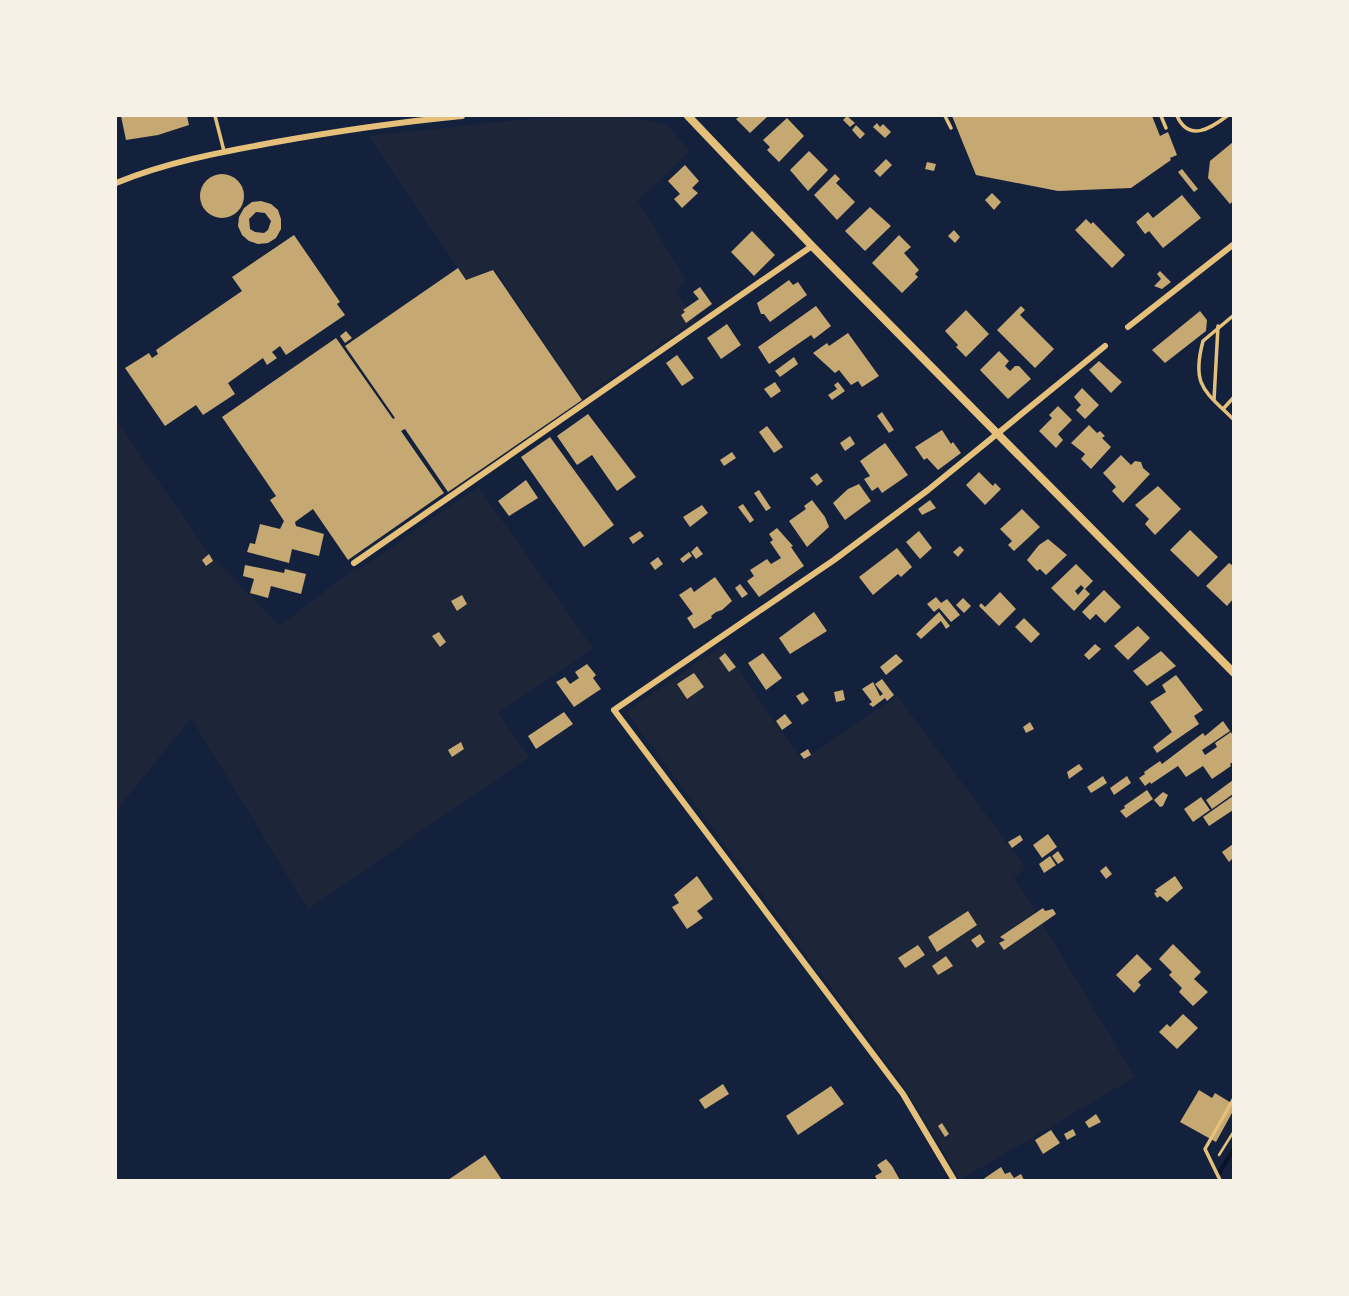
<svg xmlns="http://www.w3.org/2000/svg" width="1349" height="1296" viewBox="0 0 1349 1296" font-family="'Noto Sans',sans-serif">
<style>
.green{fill:#1d2539}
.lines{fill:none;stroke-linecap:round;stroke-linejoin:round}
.stream{stroke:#0b132b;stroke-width:4.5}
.building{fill:#c6a872;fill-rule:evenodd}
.path{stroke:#e5c07b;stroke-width:2.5}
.service{stroke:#e5c07b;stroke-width:3.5}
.minor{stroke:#e5c07b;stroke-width:6}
.tertiary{stroke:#e5c07b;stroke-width:8}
</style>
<rect width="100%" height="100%" fill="#14213d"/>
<!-- green -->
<g class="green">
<polygon points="625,116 667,125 690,151 638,201 686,281 675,291 695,320 582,398 495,269 466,280 369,136 539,118"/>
<polygon points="116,420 207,551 280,626 347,574 357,567 360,569 478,487 593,648 498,713 529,757 308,909 191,718 116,811"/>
<polygon points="722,646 802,761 897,696 1026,868 1014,877 1135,1077 960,1180 904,1086 627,713 629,709"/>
</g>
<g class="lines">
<!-- stream -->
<polyline class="stream" points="1219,1173 1234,1149"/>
</g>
<!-- building -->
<g class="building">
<polygon points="121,116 187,116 189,125 158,135 126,140"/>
<polygon points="740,116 768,116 750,133 736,119"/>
<polygon points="847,116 855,123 850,127 843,120"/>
<polygon points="952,116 1152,116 1160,136 1168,132 1177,155 1170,158 1171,160 1131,188 1058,191 976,175"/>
<polygon points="787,118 804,136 779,162 767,150 770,147 763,140"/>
<polygon points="877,123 880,127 883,124 891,132 885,138 873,127"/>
<polygon points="856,125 865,134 860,139 852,130"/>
<polygon points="1233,142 1233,201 1230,204 1208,178 1210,161"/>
<polygon points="809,151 828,170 808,191 790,170"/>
<polygon points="886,159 892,165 880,177 874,171"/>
<polygon points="927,162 936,164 934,171 925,169"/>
<polygon points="685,165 699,181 692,188 698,193 682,208 674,199 680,194 668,181"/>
<polygon points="1182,169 1198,189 1194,192 1178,172"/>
<polygon points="835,174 840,179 836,183 855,202 837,220 814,195"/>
<circle cx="222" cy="196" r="22"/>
<polygon points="992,193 1001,202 994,210 985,200"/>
<polygon points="1182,195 1201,218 1163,248 1149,231 1145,234 1136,222 1148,212 1153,218"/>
<path d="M261,201L271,204L278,210L281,219V229L276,238L268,243L258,244L249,241L242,235L238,226L239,217L244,208L252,202ZM256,212L265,213L271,221L268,230L264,233L255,232L250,229L249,219Z"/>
<polygon points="870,207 891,226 865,251 845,231"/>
<polygon points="1086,219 1091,224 1093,222 1125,255 1112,268 1075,230"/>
<polygon points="954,230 960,237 955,243 948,236"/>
<polygon points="752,231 775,255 754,276 731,252"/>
<polygon points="294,235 340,302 337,304 345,315 286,355 280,346 272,352 277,358 267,365 263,358 228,383 235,394 203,415 196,405 165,426 125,368 149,353 152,358 158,354 156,350 242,291 232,277"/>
<polygon points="899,235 911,247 904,253 919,270 915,274 918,277 902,293 872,263"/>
<polygon points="458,268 466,280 493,270 582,400 448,492 405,429 401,431 444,493 348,560 313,509 295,522 296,526 324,534 319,556 292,549 289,563 247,552 250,543 255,544 260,524 280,529 284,521 270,500 276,496 222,417 336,338 393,419 395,418 345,346"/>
<polygon points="1160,271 1171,282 1162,289 1154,286 1161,279 1157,274"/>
<polygon points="789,280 793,285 798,282 807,295 770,322 764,314 761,314 757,303"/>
<polygon points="700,287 712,304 686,323 681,315 685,312 683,310 699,299 693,292"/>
<polygon points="816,306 831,326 814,339 811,335 769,364 758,347"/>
<polygon points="1021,306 1025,310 1020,315 1054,349 1035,368 997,330"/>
<polygon points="966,310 989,334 966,357 956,347 958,345 945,331"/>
<polygon points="1200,311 1207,320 1206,331 1165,363 1152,350"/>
<polygon points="727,324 741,345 721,359 707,338"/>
<polygon points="346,331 352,338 345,343 340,336"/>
<polygon points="848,333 879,376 862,387 858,381 851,385 839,370 835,373 813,353 827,343 829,346"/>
<polygon points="999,351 1009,361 1005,366 1010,371 1015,366 1019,366 1031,379 1008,399 980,370"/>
<polygon points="677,355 694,378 682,386 666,363"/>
<polygon points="794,357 798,364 780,377 775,371"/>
<polygon points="1099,361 1122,382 1111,393 1089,370"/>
<polygon points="775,382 781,391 771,398 764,389"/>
<polygon points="838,382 845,391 832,400 828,395 837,389 834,385"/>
<polygon points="1082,388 1099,405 1085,419 1076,410 1081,405 1074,397"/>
<polygon points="1058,406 1072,420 1058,434 1063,440 1056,448 1039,431 1052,418 1049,415"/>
<polygon points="882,412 894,430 889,433 877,416"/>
<polygon points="588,414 636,477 617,491 592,455 577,465 557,436"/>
<polygon points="1089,425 1097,433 1100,431 1105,436 1102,438 1111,447 1091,469 1081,459 1085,454 1071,443"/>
<polygon points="767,426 783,447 774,453 759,432"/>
<polygon points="942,430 951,444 953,442 961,453 938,470 927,458 924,460 915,447"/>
<polygon points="850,436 855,444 845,451 840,443"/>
<polygon points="550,437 614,525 584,547 521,457"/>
<polygon points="885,443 908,475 882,493 878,487 872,491 864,479 870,476 860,461"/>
<polygon points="732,452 736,458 724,466 720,460"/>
<polygon points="1121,455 1131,465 1135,461 1141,462 1143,468 1150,474 1123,503 1112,491 1116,487 1103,473"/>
<polygon points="979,472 993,486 995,483 1001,489 985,505 966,485"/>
<polygon points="817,473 823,481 817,486 810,478"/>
<polygon points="526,480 538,498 509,516 498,501"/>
<polygon points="859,484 871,501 845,520 833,503 848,489"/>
<polygon points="1158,486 1181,509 1155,535 1145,524 1149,519 1135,505"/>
<polygon points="759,490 771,508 766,511 754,493"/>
<polygon points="812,500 825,517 829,527 807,547 789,521 806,509 804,506"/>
<polygon points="930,500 936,508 922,515 918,509"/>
<polygon points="743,504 754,520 750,523 738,507"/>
<polygon points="702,505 708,513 690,527 683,517"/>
<polygon points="1022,509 1040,527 1014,551 1008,545 1012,541 1000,529"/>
<polygon points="777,528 793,546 791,547 804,566 759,597 747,581 754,576 750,570 767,559 771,564 781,558 770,542 773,540 769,534"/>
<polygon points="1190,530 1218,557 1198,577 1170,550"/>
<polygon points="640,531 644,536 633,544 629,538"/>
<polygon points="919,531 932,548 920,559 906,542"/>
<polygon points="1048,539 1067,555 1046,575 1040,569 1037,571 1027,560 1039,545"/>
<polygon points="697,546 703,554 696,559 691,552"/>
<polygon points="960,546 964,550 958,557 953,552"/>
<polygon points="897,548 912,567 901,577 898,574 873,595 859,577"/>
<polygon points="689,552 692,556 683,563 680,559"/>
<polygon points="209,554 213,561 206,566 202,560"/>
<polygon points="658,557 663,564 655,570 650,563"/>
<polygon points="1229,563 1232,565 1233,564 1233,599 1227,606 1206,586"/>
<polygon points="1076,564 1093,581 1085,589 1081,585 1075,591 1078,595 1084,588 1090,594 1074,611 1051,588"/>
<polygon points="245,565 284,573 285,569 306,574 301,594 271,586 268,598 250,593 254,579 243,576"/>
<polygon points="715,577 732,601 722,610 716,612 711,616 712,618 694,629 687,618 693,614 679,595 691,587 694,592"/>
<polygon points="740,584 748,594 742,598 735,588"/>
<polygon points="1104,590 1121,607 1105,623 1096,614 1090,620 1082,612"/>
<polygon points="1000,592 1016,609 999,626 979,606 981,603 985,607"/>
<polygon points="462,595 467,604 457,611 451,601"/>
<polygon points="936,597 941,603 947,599 960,615 951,622 939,608 934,612 927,604"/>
<polygon points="963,598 971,606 964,613 956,605"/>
<polygon points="814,612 827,631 790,654 779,638"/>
<polygon points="939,612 950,626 946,629 941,621 921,639 916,634"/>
<polygon points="1024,618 1040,634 1031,643 1015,627"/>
<polygon points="1138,626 1150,638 1128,660 1114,646"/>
<polygon points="439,632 446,642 440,647 432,636"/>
<polygon points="1095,644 1101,649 1089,660 1084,655"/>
<polygon points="1161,651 1176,666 1147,686 1133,671"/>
<polygon points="725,653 736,667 729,672 719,658"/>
<polygon points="763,653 782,678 766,690 748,663"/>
<polygon points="896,654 903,661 886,675 880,667"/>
<polygon points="587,664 596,675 593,678 601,689 574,707 556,682 565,677 570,684 579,678 575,672"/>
<polygon points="694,673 704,687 687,699 677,684"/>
<polygon points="1176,675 1203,710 1194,716 1199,724 1157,753 1153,747 1172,732 1150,702 1166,692 1162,685"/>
<polygon points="882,679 894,695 887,701 885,698 873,707 869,704 872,702 862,689 873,682 880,696 883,694 875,684"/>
<polygon points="843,690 845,700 836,702 834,692"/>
<polygon points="803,692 809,700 802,705 796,696"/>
<polygon points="564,712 573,724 536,749 528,736"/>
<polygon points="785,714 792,723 782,730 776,721"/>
<polygon points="1223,721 1230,731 1202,750 1205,755 1217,747 1215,743 1231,732 1233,736 1233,762 1230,764 1231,766 1212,779 1203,766 1186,777 1178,766 1151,784 1150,782 1145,786 1139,778 1145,774 1144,772 1160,761 1162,764 1203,733 1205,736"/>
<polygon points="1030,722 1034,729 1026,733 1023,727"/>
<polygon points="461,742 464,749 452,757 448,750"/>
<polygon points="808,749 811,755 804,759 800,754"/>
<polygon points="1079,764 1083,769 1069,779 1067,772"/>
<polygon points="1103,776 1107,783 1091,793 1087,787"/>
<polygon points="1127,776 1131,783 1114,795 1110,788"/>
<polygon points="1233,780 1233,794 1212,809 1206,800"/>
<polygon points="1147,790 1153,799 1126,818 1120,811 1125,808 1124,806"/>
<polygon points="1163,792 1168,795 1163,806 1160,807 1154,800"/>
<polygon points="1233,796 1233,810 1209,826 1203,817"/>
<polygon points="1201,797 1210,810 1193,822 1184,809"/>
<polygon points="1048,834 1057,847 1042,858 1033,845"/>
<polygon points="1020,835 1023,840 1012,848 1008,842"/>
<polygon points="1233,844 1233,858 1229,862 1222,852"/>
<polygon points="1058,851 1064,860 1058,864 1052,856"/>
<polygon points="1050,856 1056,865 1044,873 1039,864"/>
<polygon points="1106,866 1112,874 1106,879 1100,871"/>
<polygon points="697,876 713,899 697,911 703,918 687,929 672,907 679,903 674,895"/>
<polygon points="1175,876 1183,888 1167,902 1160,896 1157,898 1154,893 1157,892 1155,890"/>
<polygon points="1043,908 1045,911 1053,909 1056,914 1004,950 999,943 1005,940 1000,937"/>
<polygon points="968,911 977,925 937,952 928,937"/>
<polygon points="980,934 985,942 977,948 971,940"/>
<polygon points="1173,944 1201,972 1194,979 1208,992 1193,1006 1179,992 1182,988 1169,975 1172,972 1159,959"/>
<polygon points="918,945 925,955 905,968 898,958"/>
<polygon points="1137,954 1152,969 1138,982 1141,985 1134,993 1116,975"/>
<polygon points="946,956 953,966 938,975 932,966"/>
<polygon points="1183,1014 1198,1028 1177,1049 1159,1032 1167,1024 1170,1027"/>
<polygon points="723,1084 729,1094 705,1109 699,1100"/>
<polygon points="831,1086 844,1104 798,1135 786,1116"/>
<polygon points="1199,1090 1212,1098 1215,1093 1233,1104 1233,1111 1216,1142 1180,1122"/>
<polygon points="1096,1114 1101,1122 1089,1128 1085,1122"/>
<polygon points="942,1123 949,1134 945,1137 938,1126"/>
<polygon points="1073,1129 1076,1135 1067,1140 1064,1134"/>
<polygon points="1051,1130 1060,1143 1043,1154 1035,1140"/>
<polygon points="485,1155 502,1180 448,1180"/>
<polygon points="886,1159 892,1166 900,1180 877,1180 875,1176 882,1172 877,1165"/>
<polygon points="1001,1167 1005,1174 1010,1172 1014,1178 1021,1174 1024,1180 982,1180"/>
</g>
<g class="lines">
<!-- path -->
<polyline class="path" points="1219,1155 1234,1131"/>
<!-- service -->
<g class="service">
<polyline points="215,116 224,151"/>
<polyline points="945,116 951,128"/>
<polyline points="1161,116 1166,128"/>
<path d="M1177,116C1189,142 1210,129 1227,116"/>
<path d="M1234,315L1203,341C1191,386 1205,391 1234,420"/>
<polyline points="1214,400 1218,326"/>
<polyline points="1223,409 1234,397"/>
<polyline points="1220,1180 1205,1149 1234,1098"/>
</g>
<!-- minor -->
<g class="minor">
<path d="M116,183C167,162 221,152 276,142C338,131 399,122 462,116"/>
<polyline points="1128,327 1234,244"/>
<polyline points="354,563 812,246"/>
<polyline points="954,1180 903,1094 614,710 834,560 928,490 1105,346"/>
</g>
<!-- tertiary -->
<polyline class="tertiary" points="688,116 812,246 1234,673"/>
</g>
<!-- border -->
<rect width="1349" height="1296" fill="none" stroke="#f6f1e7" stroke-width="234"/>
</svg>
